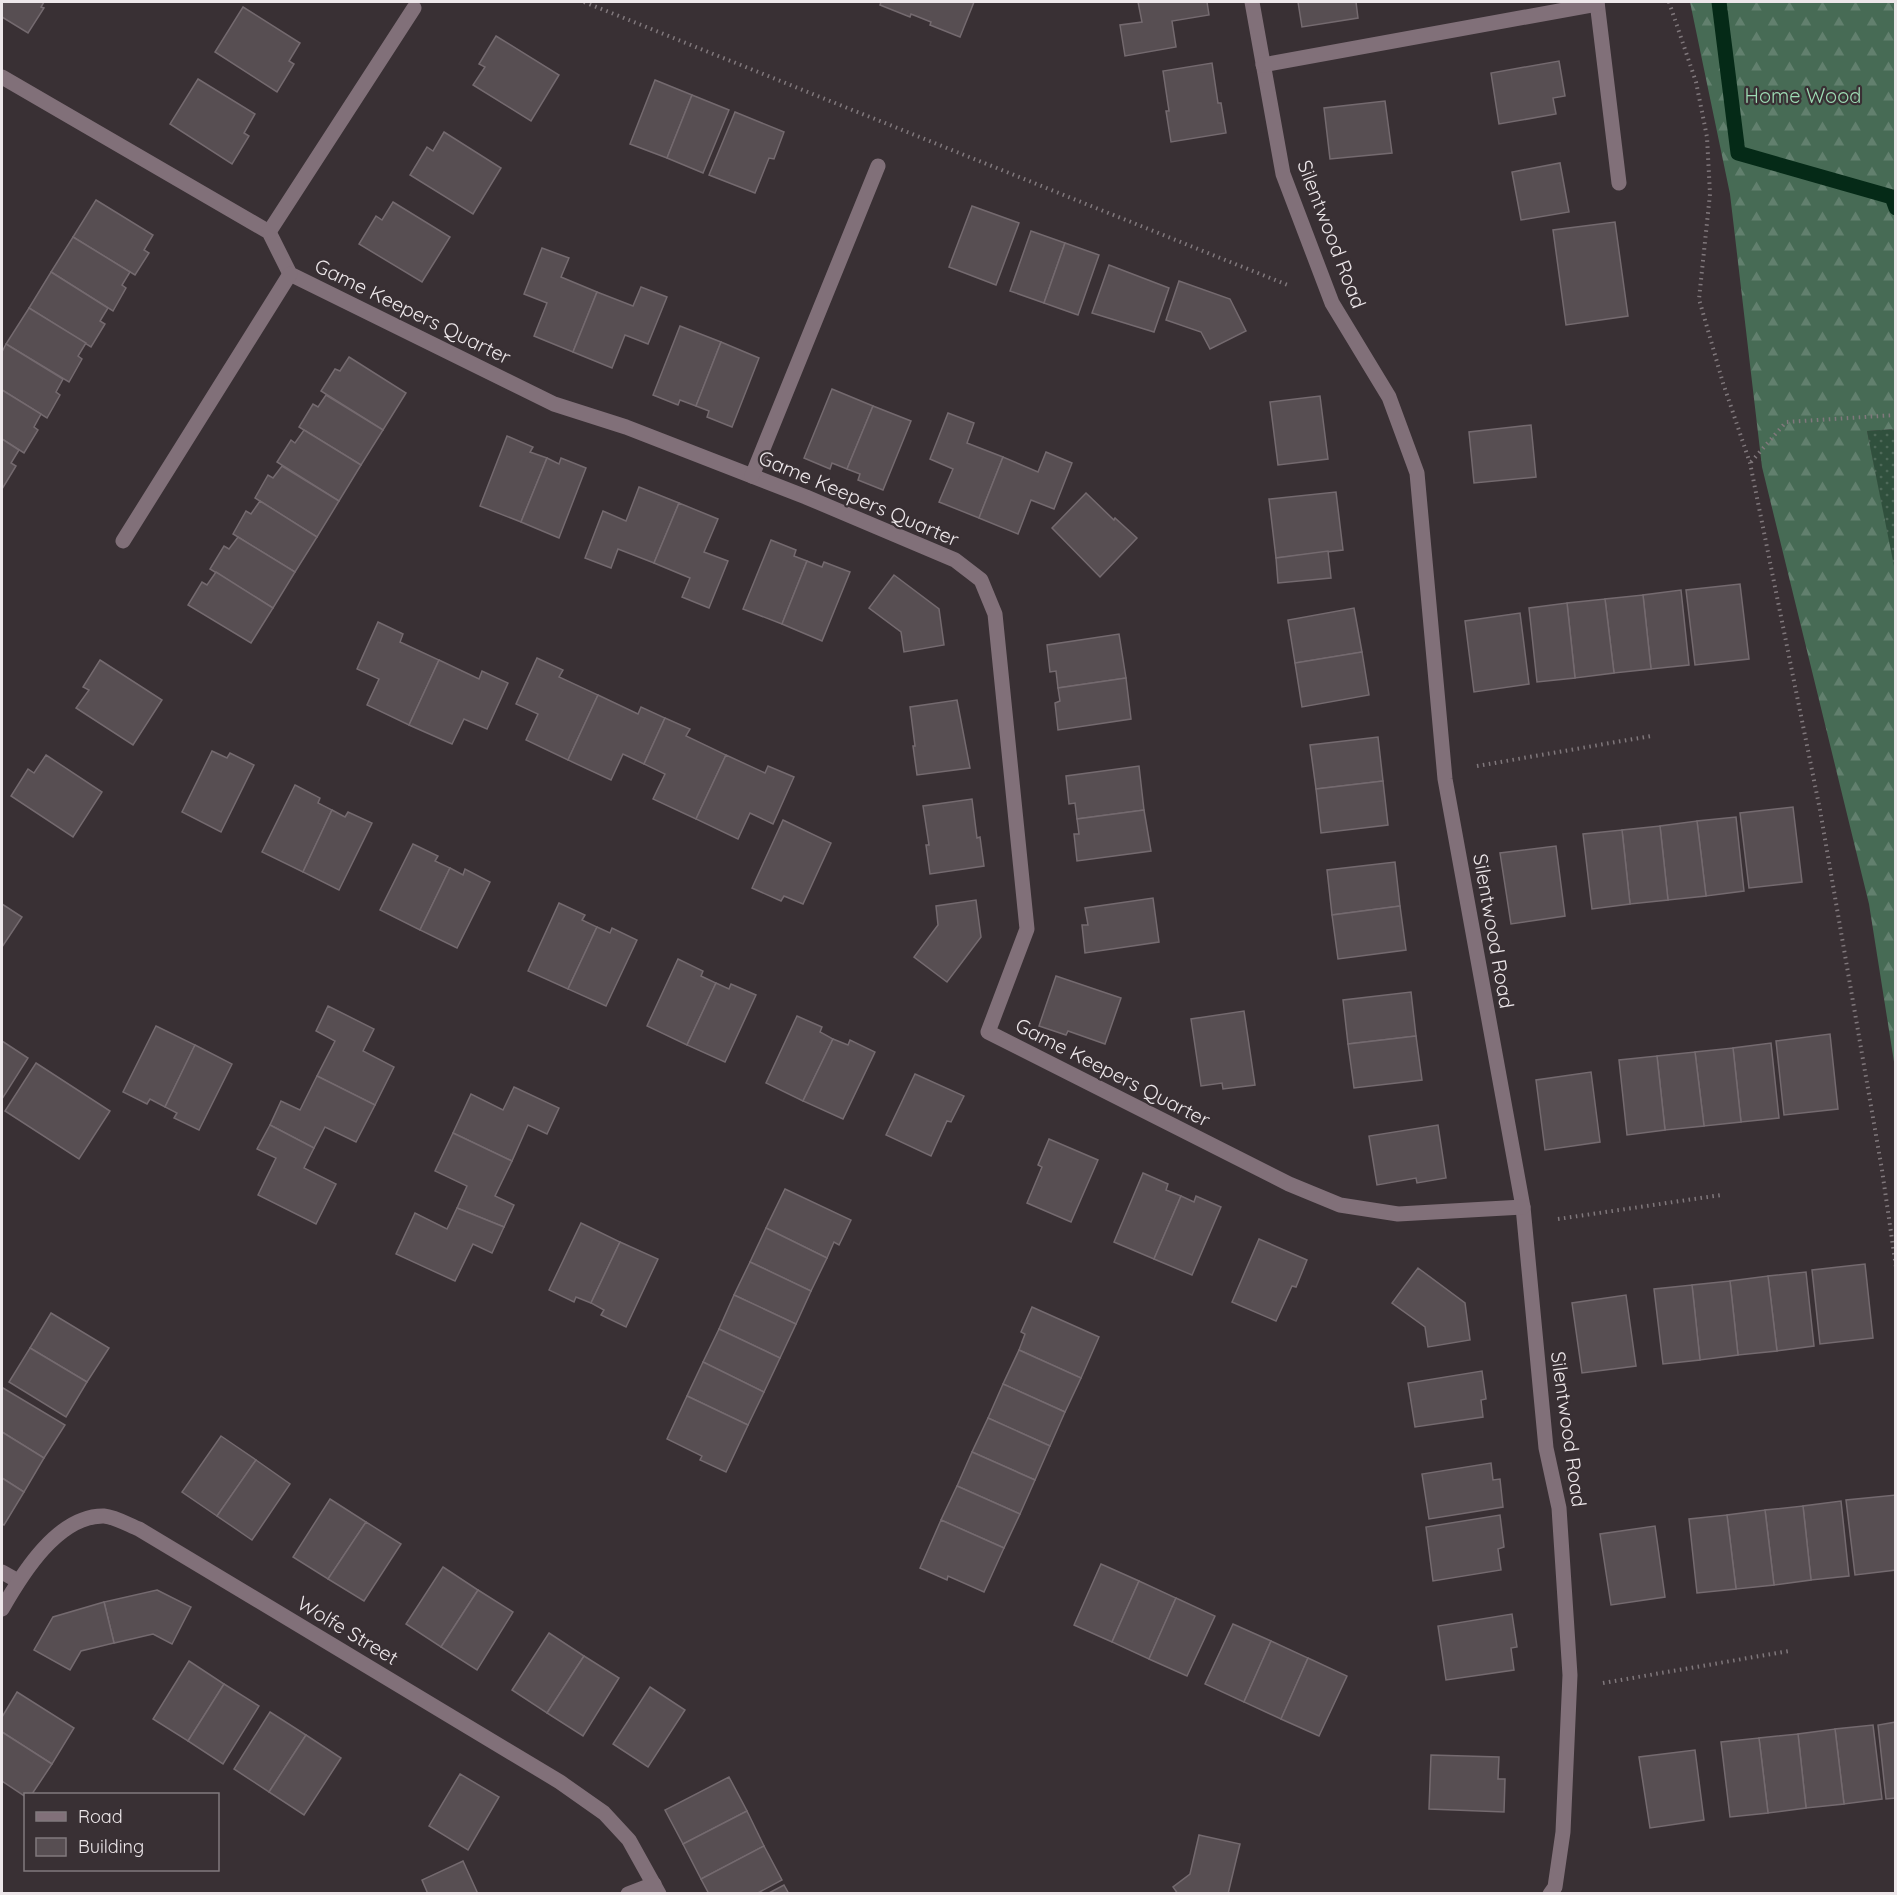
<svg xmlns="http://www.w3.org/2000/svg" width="1897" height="1895" viewBox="0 0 1897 1895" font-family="Quicksand,sans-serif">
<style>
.grass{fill:url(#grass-dots)}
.forest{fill:url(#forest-firs)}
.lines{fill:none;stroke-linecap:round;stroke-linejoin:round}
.stream{stroke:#052a17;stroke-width:15}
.building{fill:#574e52;stroke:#746a6f;stroke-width:1.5}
.path{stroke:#80787c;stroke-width:4;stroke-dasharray:1.5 4.5;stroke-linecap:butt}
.minor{stroke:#817079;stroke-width:15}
.labels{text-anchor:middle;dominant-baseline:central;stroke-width:4.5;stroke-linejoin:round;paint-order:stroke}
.park-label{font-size:20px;fill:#9ddcb4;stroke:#393034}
.street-label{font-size:20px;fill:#ede7ea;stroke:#393034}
</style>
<defs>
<pattern id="grass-dots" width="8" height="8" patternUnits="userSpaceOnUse" patternTransform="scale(1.5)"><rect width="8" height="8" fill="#30503d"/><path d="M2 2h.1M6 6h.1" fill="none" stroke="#4e6959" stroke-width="1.8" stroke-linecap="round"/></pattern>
<pattern id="forest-firs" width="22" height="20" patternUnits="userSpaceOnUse" patternTransform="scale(1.5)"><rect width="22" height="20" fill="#476b55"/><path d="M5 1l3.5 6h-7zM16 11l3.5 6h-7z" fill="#62806e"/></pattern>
</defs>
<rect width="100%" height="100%" fill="#393034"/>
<!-- grass -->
<polygon class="grass" points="1895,429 1895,576 1867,431"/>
<!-- forest -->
<polygon class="forest" points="1690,2 1895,2 1895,429 1867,431 1896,576 1895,1068 1869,904 1762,467 1730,194"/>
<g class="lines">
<!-- stream -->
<polyline class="stream" points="1719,2 1738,153 1892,197 1896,208"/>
</g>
<!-- building -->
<g class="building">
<polygon points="2,2 44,2 41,7 44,8 28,33 2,17"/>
<polygon points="881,2 974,2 960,37 930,25 931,22 911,14 910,17 880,5"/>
<polygon points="1138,2 1207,2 1209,15 1172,21 1176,47 1125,56 1120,25 1142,22"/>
<polygon points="1298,2 1356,2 1358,18 1302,27"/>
<polygon points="243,7 300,43 289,61 294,64 277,92 215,52"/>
<polygon points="496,36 559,75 531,121 473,85 485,67 479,64"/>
<polygon points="1559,61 1565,96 1553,98 1556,114 1499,124 1491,73"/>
<polygon points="1212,63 1218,103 1221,103 1226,133 1171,142 1166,111 1169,111 1163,71"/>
<polygon points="198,79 255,114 244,133 249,136 232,164 170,124"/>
<polygon points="655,80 692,95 667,158 630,144"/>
<polygon points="692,95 729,110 703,173 667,158"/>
<polygon points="1385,101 1392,153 1330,159 1324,108"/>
<polygon points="735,112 784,132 774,159 769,158 755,193 709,175"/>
<polygon points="444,132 501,168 473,214 410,175 427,147 433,151"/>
<polygon points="1560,163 1569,212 1521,220 1512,172"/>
<polygon points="96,200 153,235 144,250 149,253 135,275 73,237"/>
<polygon points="393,202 450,237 422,282 359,244 376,216 382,220"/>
<polygon points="972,206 1019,223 996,285 949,267"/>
<polygon points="1615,222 1628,316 1566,325 1553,230"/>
<polygon points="1031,231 1065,243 1044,303 1010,291"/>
<polygon points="73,237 130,272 122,285 126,288 113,311 51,272"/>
<polygon points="1065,243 1099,255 1078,315 1044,303"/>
<polygon points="542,248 569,258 561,277 597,292 573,352 534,336 547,303 524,294"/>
<polygon points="1109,265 1169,288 1154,332 1092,313"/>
<polygon points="51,272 108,308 100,321 105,324 91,347 29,308"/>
<polygon points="1179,281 1230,299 1246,331 1210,349 1201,332 1166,320"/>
<polygon points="641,287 667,297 648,344 625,335 612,368 573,352 597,292 633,306"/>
<polygon points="29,308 86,343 78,356 82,359 69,382 6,344"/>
<polygon points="680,326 721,342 696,406 680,400 678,405 653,395"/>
<polygon points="721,342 759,358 732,427 707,417 709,411 696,406"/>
<polygon points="6,344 63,379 56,392 60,395 47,418 2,390 2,352"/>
<polygon points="349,357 406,393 383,430 321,391 335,369 340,371"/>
<polygon points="832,389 873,406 847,469 832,463 830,469 804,458"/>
<polygon points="2,390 41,414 34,427 38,430 24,453 2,439"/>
<polygon points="326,395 383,430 361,465 299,427 313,404 318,407"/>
<polygon points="1320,396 1328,459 1278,465 1270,402"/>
<polygon points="873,406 911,421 883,490 858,480 860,474 847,469"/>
<polygon points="948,413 974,423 967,443 1003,457 979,518 939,502 953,469 930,459"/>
<polygon points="1531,425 1536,477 1474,483 1469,432"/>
<polygon points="304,430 361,465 339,501 277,462 291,440 295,443"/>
<polygon points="507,436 533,447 530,452 547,458 521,522 480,506"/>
<polygon points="2,439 19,450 11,463 16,466 2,489"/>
<polygon points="1046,452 1072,463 1054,509 1031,500 1018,534 979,518 1003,457 1038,472"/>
<polygon points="547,458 559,464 561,458 586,468 559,538 521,522"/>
<polygon points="282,466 339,501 317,537 255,498 268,475 273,478"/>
<polygon points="639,487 679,503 654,563 618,549 611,568 585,558 603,511 626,521"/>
<polygon points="1336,492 1343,550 1276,558 1269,499"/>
<polygon points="1086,493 1114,520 1115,518 1137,538 1100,577 1052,528"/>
<polygon points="260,501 317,537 295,572 233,534 246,511 251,514"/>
<polygon points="679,503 718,519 704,552 728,561 709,608 682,597 690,578 654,563"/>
<polygon points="238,537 295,572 273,608 210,569 224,546 229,549"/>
<polygon points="771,540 796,550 794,556 807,561 782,624 743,609"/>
<polygon points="1328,551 1331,578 1278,583 1276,558"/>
<polygon points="807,561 822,567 824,562 850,572 822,641 782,624"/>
<polygon points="216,572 273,608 251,643 188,605 202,582 207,585"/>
<polygon points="894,575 939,609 944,645 904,652 901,632 869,608"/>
<polygon points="1740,584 1749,659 1695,665 1686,590"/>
<polygon points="1681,590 1689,665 1651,669 1643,595"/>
<polygon points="1643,595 1651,669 1614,673 1605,599"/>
<polygon points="1605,599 1614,673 1575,678 1567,603"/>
<polygon points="1567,603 1575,678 1537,682 1529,608"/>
<polygon points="1354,608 1362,652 1295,663 1288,620"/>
<polygon points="1520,613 1529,684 1474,692 1465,621"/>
<polygon points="378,622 403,634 400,642 439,660 409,725 367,705 379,679 357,669"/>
<polygon points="1119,634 1126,678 1058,688 1056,671 1050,672 1047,645"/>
<polygon points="1362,652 1369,695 1302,707 1295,663"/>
<polygon points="537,658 563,670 559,677 598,695 568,760 526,740 538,714 516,704"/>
<polygon points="100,660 162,700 133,745 76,708 89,690 83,687"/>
<polygon points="439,660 479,679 482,671 508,683 487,729 464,719 452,744 409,725"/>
<polygon points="1126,678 1131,719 1058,730 1055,703 1060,701 1058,688"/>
<polygon points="598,695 638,714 641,707 665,718 644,764 623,754 611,780 568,760"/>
<polygon points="957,700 970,768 917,775 913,746 915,746 910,707"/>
<polygon points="665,718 690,729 686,736 726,755 696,819 653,799 665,774 644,764"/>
<polygon points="1378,737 1383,781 1316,789 1310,745"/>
<polygon points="212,751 227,758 230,753 254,765 221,832 182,812"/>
<polygon points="46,755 102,792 73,837 11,796 28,769 34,773"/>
<polygon points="726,755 765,773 768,766 794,777 773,824 750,813 738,839 696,819"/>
<polygon points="1139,766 1144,810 1077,819 1075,803 1069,804 1066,776"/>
<polygon points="1383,781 1388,825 1321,833 1316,789"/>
<polygon points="295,785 320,798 318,803 332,810 303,872 262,852"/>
<polygon points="972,799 977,838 980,837 984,866 930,874 926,845 929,845 923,806"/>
<polygon points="1793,807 1802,882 1749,888 1740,813"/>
<polygon points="332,810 345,817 348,812 372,823 339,890 303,872"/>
<polygon points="1144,810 1151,851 1077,861 1074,834 1079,834 1077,819"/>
<polygon points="1736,817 1744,891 1706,896 1697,821"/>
<polygon points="783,820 831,843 803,904 784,896 781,901 752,888"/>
<polygon points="1697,821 1706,896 1668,900 1660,826"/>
<polygon points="1660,826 1668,900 1630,904 1622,830"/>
<polygon points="1622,830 1630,904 1592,909 1583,834"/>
<polygon points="413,844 438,856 435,861 450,868 420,930 380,910"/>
<polygon points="1556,846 1565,916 1511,924 1500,853"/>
<polygon points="1395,862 1400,906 1332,915 1327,870"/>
<polygon points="450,868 463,875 465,869 490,882 457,948 420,930"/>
<polygon points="1153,898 1159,942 1085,953 1082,925 1088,925 1085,908"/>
<polygon points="976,900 981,937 947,982 914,957 938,925 936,906"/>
<polygon points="559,903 585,915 582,920 597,927 568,989 528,971"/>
<polygon points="2,904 22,917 2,947"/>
<polygon points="1400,906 1406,950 1338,959 1332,915"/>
<polygon points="597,927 610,933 612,928 637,940 606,1006 568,989"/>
<polygon points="678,959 703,971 701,976 716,983 687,1045 647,1026"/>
<polygon points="1056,976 1121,998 1105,1044 1068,1031 1066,1035 1039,1026"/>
<polygon points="716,983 729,989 731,984 756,995 725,1062 687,1045"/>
<polygon points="1411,992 1416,1036 1348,1044 1343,1000"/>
<polygon points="328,1006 374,1029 363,1051 394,1067 375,1105 317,1076 335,1041 316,1031"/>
<polygon points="1244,1011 1255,1085 1223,1089 1222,1083 1201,1086 1191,1019"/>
<polygon points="797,1016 822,1027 820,1032 833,1039 803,1101 766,1083"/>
<polygon points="156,1026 195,1045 165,1107 150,1099 147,1104 123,1092"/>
<polygon points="1830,1034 1838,1109 1784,1115 1776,1041"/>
<polygon points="1416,1036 1422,1080 1354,1088 1348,1044"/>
<polygon points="833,1039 848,1045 850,1040 875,1052 843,1119 803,1101"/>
<polygon points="2,1041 28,1058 2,1099"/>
<polygon points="1771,1043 1779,1118 1741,1122 1733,1048"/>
<polygon points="195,1045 232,1064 199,1130 174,1118 177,1113 165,1107"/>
<polygon points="1733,1048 1741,1122 1704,1126 1695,1052"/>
<polygon points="1695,1052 1704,1126 1665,1130 1657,1056"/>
<polygon points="1657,1056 1665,1130 1627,1135 1619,1060"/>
<polygon points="36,1063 110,1111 79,1159 5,1111"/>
<polygon points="1591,1072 1600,1142 1545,1150 1536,1080"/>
<polygon points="915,1074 964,1096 951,1122 947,1121 931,1156 886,1135"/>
<polygon points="317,1076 375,1105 356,1142 325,1127 314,1148 270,1125 281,1101 300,1110"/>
<polygon points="514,1087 559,1108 547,1134 528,1125 512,1161 453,1133 471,1094 503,1110"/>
<polygon points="270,1125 314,1148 304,1168 336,1184 316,1224 258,1195 276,1158 257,1149"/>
<polygon points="1438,1125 1446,1178 1417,1183 1416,1178 1377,1185 1369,1136"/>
<polygon points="453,1133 512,1161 495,1196 514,1205 504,1227 457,1208 467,1186 435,1171"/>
<polygon points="1049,1139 1098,1160 1071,1222 1027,1203 1042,1167 1038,1165"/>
<polygon points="1143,1173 1168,1184 1166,1190 1181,1196 1154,1259 1114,1242"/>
<polygon points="785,1189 851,1220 839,1245 834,1242 827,1258 766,1228"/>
<polygon points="1181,1196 1194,1202 1196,1196 1221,1207 1192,1275 1154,1259"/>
<polygon points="457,1208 504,1227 492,1253 473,1244 455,1281 396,1254 415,1213 447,1229"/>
<polygon points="581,1223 620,1242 591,1303 576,1297 574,1302 549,1290"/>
<polygon points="766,1228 827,1258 811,1291 750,1262"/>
<polygon points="1259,1239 1307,1260 1296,1287 1292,1286 1276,1321 1232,1302"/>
<polygon points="620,1242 658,1259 626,1327 601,1315 604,1310 591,1303"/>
<polygon points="750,1262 811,1291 796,1324 734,1295"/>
<polygon points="1865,1264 1873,1338 1820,1344 1812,1270"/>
<polygon points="1418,1268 1465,1303 1470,1340 1428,1347 1425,1327 1392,1303"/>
<polygon points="1806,1272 1814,1346 1777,1351 1768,1276"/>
<polygon points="1768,1276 1777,1351 1738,1355 1730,1281"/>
<polygon points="1730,1281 1738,1355 1700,1360 1692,1285"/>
<polygon points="1692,1285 1700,1360 1663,1364 1654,1289"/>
<polygon points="734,1295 796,1324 780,1358 719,1329"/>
<polygon points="1626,1295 1636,1366 1582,1373 1572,1303"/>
<polygon points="1032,1307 1099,1337 1081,1378 1019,1350 1025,1334 1021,1332"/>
<polygon points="51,1313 109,1348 87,1382 30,1348"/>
<polygon points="719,1329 780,1358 764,1392 703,1362"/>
<polygon points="30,1348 87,1382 66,1417 9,1382"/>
<polygon points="1019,1350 1081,1378 1065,1412 1003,1384"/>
<polygon points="703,1362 764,1392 748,1425 687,1396"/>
<polygon points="1482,1371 1486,1399 1481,1400 1483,1417 1415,1427 1408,1383"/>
<polygon points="1003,1384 1065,1412 1050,1446 988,1418"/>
<polygon points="3,1388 65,1425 44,1458 2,1432 2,1390"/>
<polygon points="687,1396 748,1425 726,1472 700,1460 702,1456 667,1439"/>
<polygon points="988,1418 1050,1446 1035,1480 972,1452"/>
<polygon points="2,1432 44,1458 24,1492 2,1478"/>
<polygon points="221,1436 256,1460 217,1516 182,1492"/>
<polygon points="972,1452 1035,1480 1020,1514 957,1486"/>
<polygon points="256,1460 290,1484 252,1540 217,1516"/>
<polygon points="1491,1463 1493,1480 1500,1479 1503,1507 1429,1519 1422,1474"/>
<polygon points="2,1478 24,1492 4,1525 2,1524"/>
<polygon points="957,1486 1020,1514 1004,1548 941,1520"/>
<polygon points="1896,1495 1896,1570 1855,1575 1846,1500"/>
<polygon points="330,1499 366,1522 328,1579 293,1557"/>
<polygon points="1841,1501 1849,1576 1811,1580 1803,1506"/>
<polygon points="1803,1506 1811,1580 1774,1585 1765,1510"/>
<polygon points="1765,1510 1774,1585 1736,1589 1727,1515"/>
<polygon points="1500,1515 1504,1547 1498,1549 1501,1570 1433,1581 1426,1527"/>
<polygon points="1727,1515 1736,1589 1697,1593 1689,1519"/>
<polygon points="941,1520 1004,1548 984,1592 948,1576 947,1580 920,1568"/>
<polygon points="366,1522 401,1544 364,1601 328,1579"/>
<polygon points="1655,1526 1665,1597 1611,1605 1600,1534"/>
<polygon points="1101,1564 1139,1581 1112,1642 1074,1625"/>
<polygon points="443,1567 478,1590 441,1647 406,1624"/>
<polygon points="1139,1581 1176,1598 1149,1659 1112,1642"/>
<polygon points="157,1590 191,1607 172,1644 153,1634 114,1643 104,1602"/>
<polygon points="478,1590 513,1612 477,1670 441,1647"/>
<polygon points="1176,1598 1215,1616 1187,1676 1149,1659"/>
<polygon points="104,1602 114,1643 81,1651 70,1670 34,1650 53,1617"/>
<polygon points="1512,1614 1517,1647 1511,1648 1514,1670 1446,1680 1438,1626"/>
<polygon points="1233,1624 1271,1641 1244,1702 1205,1684"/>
<polygon points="549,1633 584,1656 547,1713 512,1690"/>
<polygon points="1271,1641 1308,1658 1281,1719 1244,1702"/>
<polygon points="584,1656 619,1678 583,1736 547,1713"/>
<polygon points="1308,1658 1347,1676 1319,1736 1281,1719"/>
<polygon points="189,1661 224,1684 188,1741 153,1719"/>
<polygon points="224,1684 259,1706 223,1764 188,1741"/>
<polygon points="650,1687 685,1710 648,1767 613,1744"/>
<polygon points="17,1692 74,1728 52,1764 2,1732 2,1717"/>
<polygon points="270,1712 306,1735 269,1792 234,1769"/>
<polygon points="1896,1722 1896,1798 1886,1799 1878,1725"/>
<polygon points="1873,1725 1882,1799 1844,1804 1835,1729"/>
<polygon points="1835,1729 1844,1804 1806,1808 1798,1734"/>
<polygon points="2,1732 52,1764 32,1794 26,1794 26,1797 2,1781"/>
<polygon points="1798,1734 1806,1808 1768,1813 1759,1738"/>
<polygon points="306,1735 341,1758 304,1815 269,1792"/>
<polygon points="1759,1738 1768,1813 1730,1817 1721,1742"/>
<polygon points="1695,1750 1704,1820 1650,1828 1639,1757"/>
<polygon points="1431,1755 1499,1757 1498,1779 1505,1779 1504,1812 1429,1809"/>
<polygon points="460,1774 499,1797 468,1850 429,1826"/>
<polygon points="729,1777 747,1811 683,1844 665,1810"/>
<polygon points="747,1811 764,1846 701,1879 683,1844"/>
<polygon points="1199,1835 1240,1844 1228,1894 1178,1894 1173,1887 1190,1874"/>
<polygon points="764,1846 782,1880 756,1894 709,1894 701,1879"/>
<polygon points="463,1861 478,1894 428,1894 422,1880"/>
<polygon points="784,1885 789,1894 767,1894"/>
</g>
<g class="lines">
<!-- path -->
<g class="path">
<polyline points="584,2 1290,286"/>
<polyline points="1669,2 1696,82 1707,137 1710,194 1699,299 1723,383 1750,463 1820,810 1882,1170 1896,1267"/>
<polyline points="1751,462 1786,422 1896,415"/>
<polyline points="1477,766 1651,736"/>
<polyline points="1558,1219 1721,1195"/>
<polyline points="1603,1683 1789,1651"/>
</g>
<!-- minor -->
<g class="minor">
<polyline points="1252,2 1283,174 1332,303 1389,397 1417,473 1445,779 1523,1207 1546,1448 1559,1508 1570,1675 1563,1832 1555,1887 1550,1894"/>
<polyline points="1597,2 1619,183"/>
<polyline points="1263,65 1597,4"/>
<polyline points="2,77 269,232 290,274 554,404 626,427 806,497 955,560 981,580 995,614 1027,929 988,1032 1289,1184 1340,1205 1398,1214 1523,1207"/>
<polyline points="269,232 414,8"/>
<polyline points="752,476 878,166"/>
<polyline points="123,541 290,274"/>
<polyline points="2,1572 18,1581"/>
<path d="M2,1609C22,1574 58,1515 104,1516C115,1517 129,1525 139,1529L560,1782L604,1813L629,1840L659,1894"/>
<polyline points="628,1894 654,1884"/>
</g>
</g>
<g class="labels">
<!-- park labels -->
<g class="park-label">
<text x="1803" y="95">Home Wood</text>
</g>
<!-- street labels -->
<g class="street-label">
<text transform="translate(1332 234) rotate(69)">Silentwood Road</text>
<text transform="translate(413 311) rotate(26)">Game Keepers Quarter</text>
<text transform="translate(859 498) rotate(23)">Game Keepers Quarter</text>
<text transform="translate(1494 931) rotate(80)">Silentwood Road</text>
<text transform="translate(1113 1072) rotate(27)">Game Keepers Quarter</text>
<text transform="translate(1569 1429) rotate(82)">Silentwood Road</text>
<text transform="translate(348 1630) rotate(31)">Wolfe Street</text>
</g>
</g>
<!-- border -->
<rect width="1897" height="1895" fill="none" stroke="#ede7ea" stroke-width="6"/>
<!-- legend -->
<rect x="24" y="1793" width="195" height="78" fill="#393034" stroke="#81797d" stroke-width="1.5"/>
<rect x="36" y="1812" width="30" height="9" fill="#817079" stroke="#81797d" stroke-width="1.5"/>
<text x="78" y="1823" font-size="18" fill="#ede7ea">Road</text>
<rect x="36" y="1838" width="30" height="18" fill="#574e52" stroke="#81797d" stroke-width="1.5"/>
<text x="78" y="1853" font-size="18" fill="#ede7ea">Building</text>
</svg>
